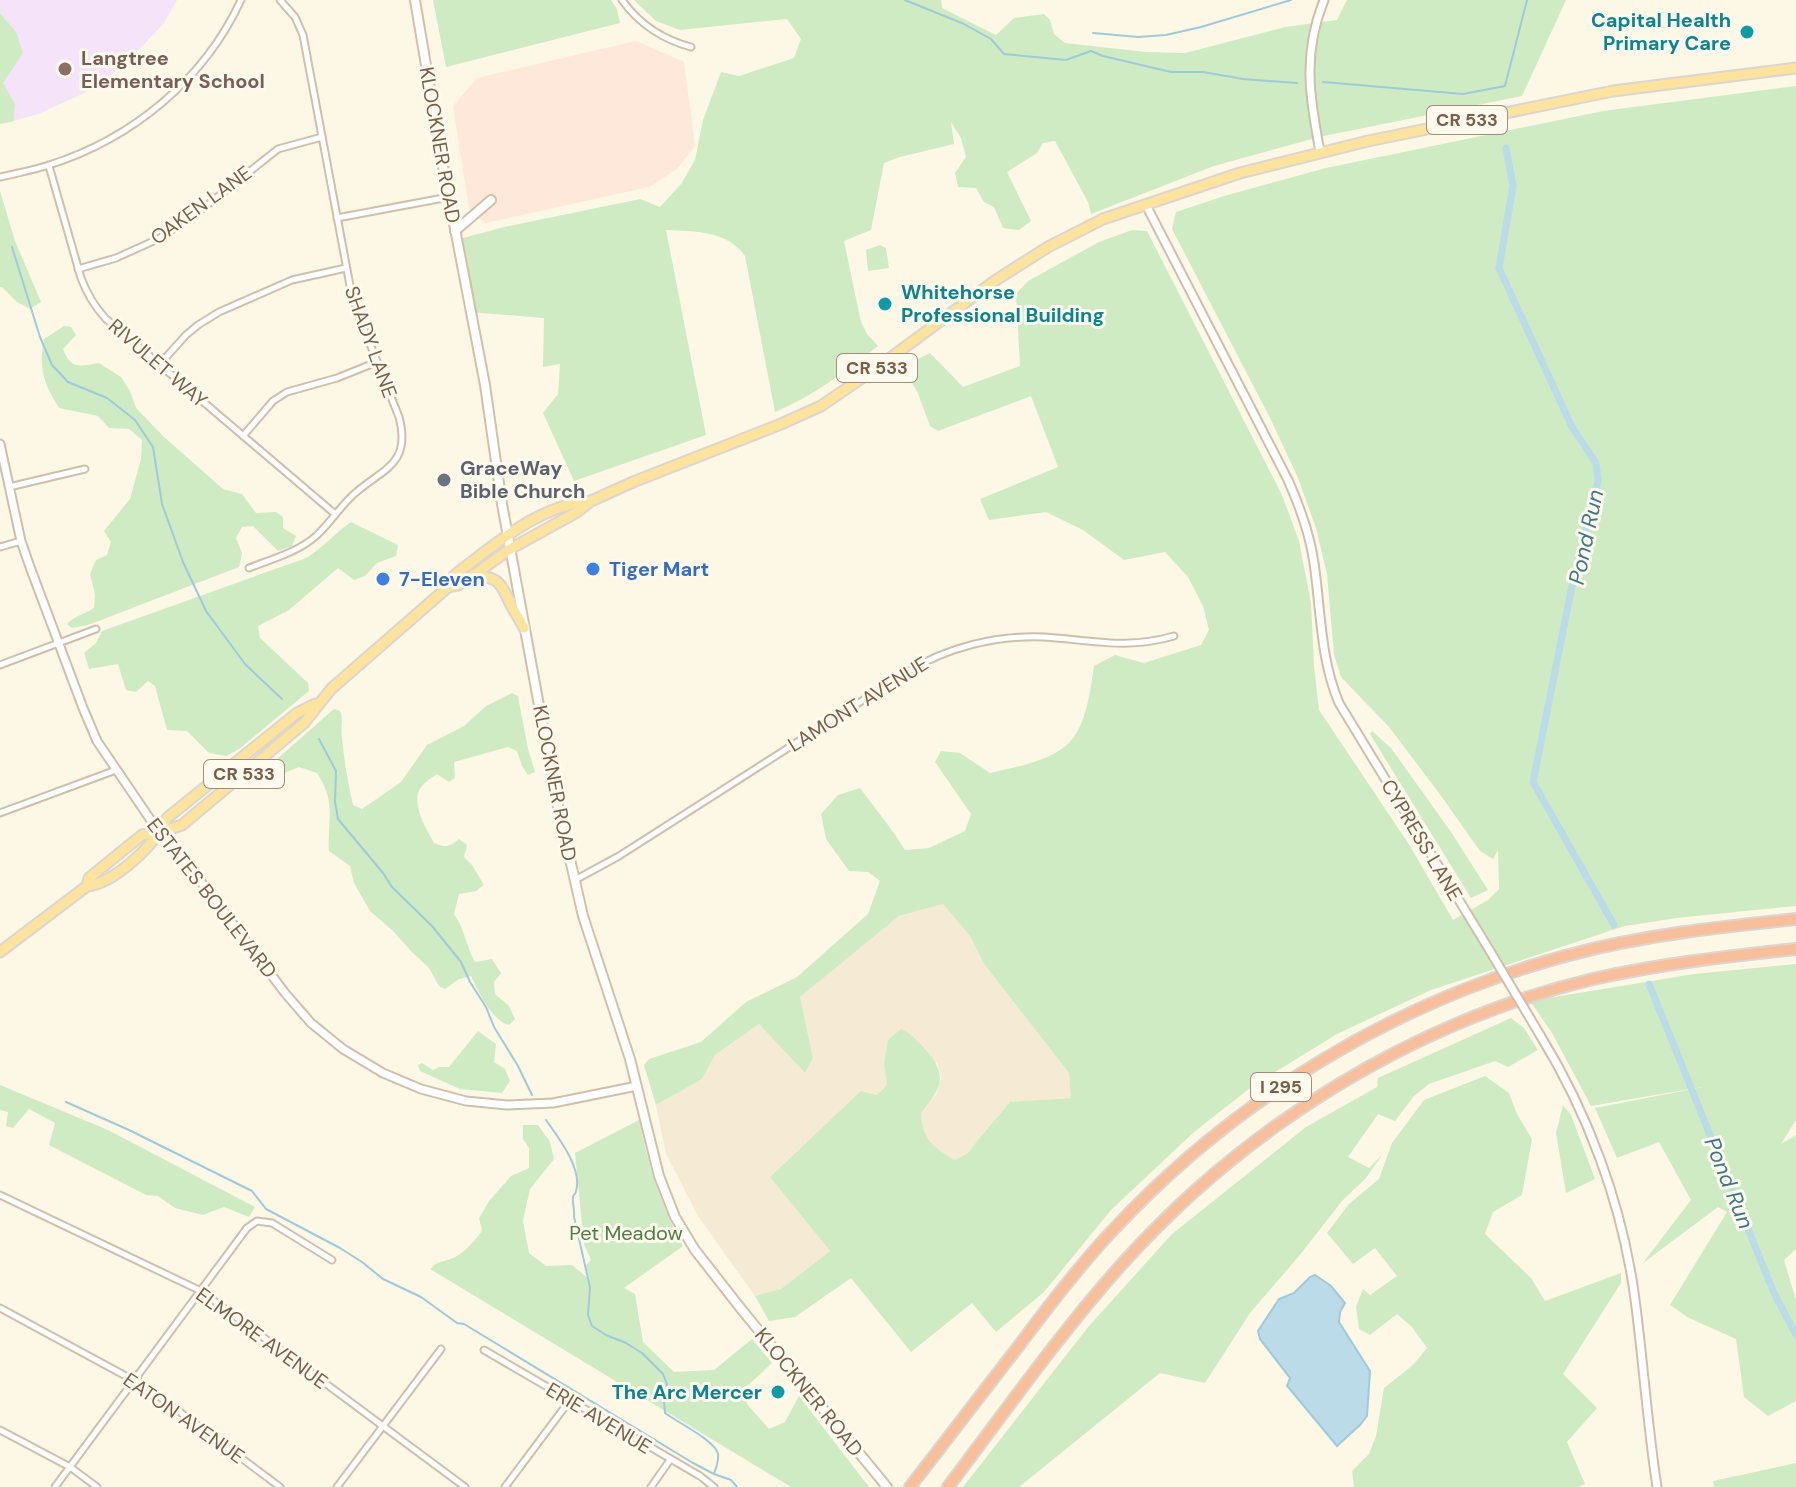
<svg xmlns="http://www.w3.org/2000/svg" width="1796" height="1487" viewBox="0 0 1796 1487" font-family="'DM Sans',sans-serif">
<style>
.residential{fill:#f5ead4}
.commercial{fill:#fde8da}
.education{fill:#f4e3f9}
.green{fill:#cfebc4}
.water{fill:#badbe7;stroke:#a0c9d9;stroke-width:2}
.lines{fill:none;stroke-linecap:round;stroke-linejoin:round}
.stream{stroke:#a0c9d9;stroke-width:2}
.canal{stroke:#badbe7;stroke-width:7}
.minor-casing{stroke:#cfbfac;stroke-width:9}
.tertiary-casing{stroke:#cfbfac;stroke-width:11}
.secondary-casing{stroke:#d2c0a9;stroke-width:12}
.primary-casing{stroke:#dcd5d0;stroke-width:13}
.motorway-casing{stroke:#dcd5d0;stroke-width:14}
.minor{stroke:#fff;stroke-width:5}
.tertiary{stroke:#fff;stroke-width:7}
.secondary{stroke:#fff;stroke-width:8}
.primary{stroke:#fce49e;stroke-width:9}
.motorway{stroke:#f8bf9c;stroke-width:10}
.tertiary-bridge-casing{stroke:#cfbfac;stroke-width:11;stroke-linecap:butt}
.tertiary-bridge{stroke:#fff;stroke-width:7}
.culture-dot{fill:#0f9aa8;stroke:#fffaed;stroke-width:3}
.education-dot{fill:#8d6e63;stroke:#fffaed;stroke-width:3}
.worship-dot{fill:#6b7280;stroke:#fffaed;stroke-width:3}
.shop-dot{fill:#3f7fe0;stroke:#fffaed;stroke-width:3}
.labels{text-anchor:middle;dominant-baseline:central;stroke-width:6;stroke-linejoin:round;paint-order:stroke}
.shield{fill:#fffaed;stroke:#a08e7b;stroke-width:2}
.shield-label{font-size:18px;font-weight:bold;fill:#775f4a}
.culture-label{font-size:20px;font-weight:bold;fill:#0d838f;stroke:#fffaed;text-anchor:end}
.education-label{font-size:20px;font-weight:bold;fill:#785e54;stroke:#fffaed;text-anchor:start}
.street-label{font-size:20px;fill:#775f4a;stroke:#fffaed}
.worship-label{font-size:20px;font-weight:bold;fill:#5b616d;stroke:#fffaed;text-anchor:start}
.shop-label{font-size:20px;font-weight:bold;fill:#366cbe;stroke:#fffaed;text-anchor:start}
.park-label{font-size:20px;fill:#4c7d42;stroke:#fffaed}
.water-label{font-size:22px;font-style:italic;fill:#43768b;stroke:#fffaed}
</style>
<rect width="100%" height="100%" fill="#fdf7e6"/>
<!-- residential -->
<polygon class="residential" points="943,904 970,936 984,964 1069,1073 1071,1098 1010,1102 977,1141 968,1153 955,1160 933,1147 922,1130 921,1115 937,1093 941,1077 937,1062 884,1064 887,1085 877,1095 861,1092 770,1177 830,1251 781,1289 755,1296 698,1216 666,1154 656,1105 702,1079 715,1055 759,1024 805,1073 813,1058 800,997 899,916"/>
<!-- commercial -->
<polygon class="commercial" points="636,41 684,62 695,146 677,169 649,187 485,223 469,208 453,106 477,78"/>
<!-- education -->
<polygon class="education" points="0,0 177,0 164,23 130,59 105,80 80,95 38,114 14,121 15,104 2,83 16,32 0,13"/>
<!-- green -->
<g class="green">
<polygon points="433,0 611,0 617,9 620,23 446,67"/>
<path d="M634,0H941L942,8L996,35L1014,18L1044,14L1050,20L1054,34L1065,43L1146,52L1185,53L1285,27L1337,20L1347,0H1566L1522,96L1319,137L1214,166L1091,214L1088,202L1055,141L1043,143L1037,153L1007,172L1031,221L1019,230L1003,228L994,207L984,202L976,188L958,187L955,173L966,157L961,138L951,122L954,144L900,157L884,163L871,230L844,241L861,322L867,334L878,346C845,371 814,396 775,412L745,256C728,231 694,231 666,230L706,435L574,481L543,413L558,394L560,364L543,367L544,318L469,312L456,240L504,227L640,199L660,207L681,184L695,160L703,120L721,72L739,76L794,58L801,39L787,19L680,30L656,21Z"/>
<polygon points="0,13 16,32 23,53 3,83 15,104 14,121 0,124"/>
<path d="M1796,86V906L1677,918L1625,926L1431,990L1337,1034L1254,1085L1194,1132L1111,1210L1044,1292L996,1332L972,1303L911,1352L851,1278L795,1317L769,1321L755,1296L781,1289L830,1251L770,1177L861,1091L877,1095L887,1085L884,1064L888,1040L901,1029C911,1033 917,1041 925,1049C950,1077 940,1088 921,1114C923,1141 933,1147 955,1160L968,1153L977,1141L1010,1102L1071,1098L1069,1073L984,964L970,936L943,904L899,916L800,997L813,1058L805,1073L759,1024L715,1055L702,1079L656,1105L644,1065L649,1059L701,1042L746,1002L797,977L868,914L880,881L868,872L849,871L826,839L821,814L838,795L860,788L894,833L905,850L929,848L965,831L971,814L935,762L941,751L960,753L990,773C1014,767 1042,763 1063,748C1086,732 1090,692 1094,666L1115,655L1144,663L1201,645L1209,630L1203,606L1188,577L1165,552L1124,560L1083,530L1046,512L989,520L980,499L1058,467L1031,396L938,431L930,426L917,391L906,373L918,359L930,353L963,387L1020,366L1016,294L1028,281L1099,242L1132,230L1147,231L1282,495L1299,541L1311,603L1314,666L1319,710L1410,846L1453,920L1488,900L1499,889L1498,850L1493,859L1480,851L1439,793L1389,727L1341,677L1334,655L1327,574L1316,528L1298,478L1270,418L1172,229L1176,212L1224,196L1326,168L1603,111Z"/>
<polygon points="0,191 15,241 41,302 30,309 17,302 2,287 0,287"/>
<polygon points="880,245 886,248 889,268 868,271 866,250"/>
<path d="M64,326L71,327L76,335L63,349C71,370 80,366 99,363L121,377L130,391L136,408L164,437L223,489L242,494L256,513L276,512L283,517V528L296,536L292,546L278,551L253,526L242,527L236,538L242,553L239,567L88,625L72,628L67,624C74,616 85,614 94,608L95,594L90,574L96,560L107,555L111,542L104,531L130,499L141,459L142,440L129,429L109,428L98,416L59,408C44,384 38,368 44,339Z"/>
<path d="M351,522L398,545L396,556L377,563L365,576L354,580L338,568L289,610L258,626L260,638L308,683L309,691L239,749L226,756L209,753L187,731L167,730L155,686L148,681L136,692L126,690L118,664L89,669L84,653L96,643L102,631L306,558C323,548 335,533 351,522Z"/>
<path d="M512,693L518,696L528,749L535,772L528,775L522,766L517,751L508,747L454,762L455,778L449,782L437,774C430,779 421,784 418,793C414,809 427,830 434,843C445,848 450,847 459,839L467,845L464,857L472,865L484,885L476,891L459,894L454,914C465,929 465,944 475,962L492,959L501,973L494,982L495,994L509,1006L515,1019L509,1025C492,1021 478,991 471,976L459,979L445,989L439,986L429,968L411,951L392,930L370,911L354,883L350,866L329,851C327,818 337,804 317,773L299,767L282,774L272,773L270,765L334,709L340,711C344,720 340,728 342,738C344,761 348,783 353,805L362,809L401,782L427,745L464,726L486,706Z"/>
<polygon points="1372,731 1391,748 1451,832 1488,890 1471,898 1370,734"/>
<polygon points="1796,964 1796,1120 1781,1144 1796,1135 1796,1249 1784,1260 1796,1300 1796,1401 1768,1416 1744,1397 1736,1339 1689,1318 1670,1305 1727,1212 1718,1207 1643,1263 1691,1200 1659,1142 1617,1158 1595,1108 1708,1086 1591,1106 1552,1033 1530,1001 1694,974"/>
<polygon points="1511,1018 1524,1028 1538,1050 1508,1067 1495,1061 1429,1084 1414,1096 1395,1121 1378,1114 1348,1157 1369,1168 1382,1155 1366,1178 1342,1201 1299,1256 1250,1313 1205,1383 1160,1373 1019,1487 963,1487 1089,1326 1172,1234 1306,1127 1377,1087 1378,1078"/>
<polygon points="478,1031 496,1044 494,1062 505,1069 510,1081 502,1093 460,1089 420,1071 418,1065 422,1063 433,1070 439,1067 449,1067"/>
<polygon points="1485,1076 1509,1093 1517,1114 1532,1139 1522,1195 1493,1212 1485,1234 1531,1278 1545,1301 1621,1273 1621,1283 1563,1374 1597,1408 1567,1442 1585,1484 1577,1487 1354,1487 1352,1471 1369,1454 1376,1436 1384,1388 1413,1365 1427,1348 1412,1327 1397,1314 1370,1335 1359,1329 1356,1307 1363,1289 1370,1295 1397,1276 1375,1248 1353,1264 1327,1233 1349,1204 1379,1179 1392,1143 1424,1100"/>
<polygon points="0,1085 108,1130 255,1207 249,1217 224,1207 203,1215 175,1208 158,1196 146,1195 49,1145 55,1123 29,1109 13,1128 6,1126 8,1112 0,1110"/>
<polygon points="1563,1105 1571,1115 1595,1179 1566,1193 1556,1133"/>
<path d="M639,1120C648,1165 661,1206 683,1246L624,1288L635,1294L643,1342L674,1372L714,1370L752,1339L772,1363L746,1387L747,1404L769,1429L785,1422L799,1396L869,1487H791L430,1269C440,1260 440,1263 453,1258C464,1254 475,1240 482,1231L479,1218L490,1200L511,1176L529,1168V1148L523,1139V1125H538L550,1142L554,1159L530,1189L523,1221L529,1253L546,1266L572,1265L590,1280L586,1265L591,1260L584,1244L575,1153Z"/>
<polygon points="1796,1463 1796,1487 1714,1487 1713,1481"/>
</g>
<!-- water -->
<polygon class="water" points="1315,1275 1331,1286 1345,1303 1340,1312 1339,1322 1370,1371 1367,1416 1360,1425 1337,1446 1289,1388 1287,1386 1290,1378 1260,1339 1258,1331 1279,1299 1294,1293 1310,1277"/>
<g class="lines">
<!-- stream -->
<g class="stream">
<polyline points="905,0 964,24 991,39 1004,54 1066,60 1091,51 1103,56 1171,72 1203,72 1243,79 1297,83"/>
<polyline points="1093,33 1138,37 1166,35 1201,27 1291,0"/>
<polyline points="1323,82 1463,94 1505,86 1527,0"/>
<polyline points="12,247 40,337 52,365 68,382 107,398 135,420 153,447 162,504 183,562 206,611 245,664 282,699"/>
<polyline points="319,739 336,771 335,802 338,819 383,873 392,887 432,926 461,962 470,982 486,1007 494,1027 518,1066 532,1095"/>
<polyline points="66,1102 129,1130 252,1191 266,1209 340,1248 362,1262 383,1279 421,1297 457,1323 464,1324 693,1463 714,1474 731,1480 737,1487"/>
<path d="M546,1120C558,1137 583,1169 576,1191C576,1194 573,1195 573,1197C572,1202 575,1210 574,1217L590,1287L588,1315L592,1326L606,1335L626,1343L642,1353L663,1374L667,1384L664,1402L665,1413C677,1422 716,1441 718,1454C719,1461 716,1468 714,1474"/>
</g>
<!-- canal -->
<g class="canal">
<polyline points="1506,148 1513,186 1499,268 1572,427 1596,463 1598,481 1571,591 1533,782 1614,925"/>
<polyline points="1649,984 1774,1293 1796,1335"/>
</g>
<!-- minor casing -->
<g class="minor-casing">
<g id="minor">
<path d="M622,0C639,24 664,40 691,47"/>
<path d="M49,166L81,278C87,294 94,306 106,319L335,514"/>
<path d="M1,177C17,173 34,170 49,165C132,139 205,79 241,0"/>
<polyline points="337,218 449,197"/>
<polyline points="78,269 116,258 158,239 192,217 278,149 322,137"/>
<polyline points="159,365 186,335 198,325 219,312 292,280 346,268"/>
<polyline points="243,436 273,401 287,392 337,378 377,362"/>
<polyline points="9,487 85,469"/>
<polyline points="0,547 21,541"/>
<path d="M249,568C272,559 298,552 316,536C330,523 340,507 353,495C381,469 412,466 399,417L359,316L351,291L303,35L295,17L280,0"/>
<polyline points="0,665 96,629"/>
<polyline points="0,813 116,770"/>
<path d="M575,880L619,856L907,672C948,647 996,635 1044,637C1093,640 1125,650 1174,636"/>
<polyline points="0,1195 201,1291 465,1487"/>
<polyline points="0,1308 135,1381"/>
<polyline points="484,1350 700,1476 714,1487"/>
<polyline points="136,1379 280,1487"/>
<polyline points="0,1430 70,1467 97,1487"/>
<polyline points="55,1487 247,1228 257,1221 272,1223 332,1260"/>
<polyline points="337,1487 441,1349"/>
<polyline points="505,1487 570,1400"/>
<polyline points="651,1487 670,1460"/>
</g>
</g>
<!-- tertiary casing -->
<g class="tertiary-casing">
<g id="tertiary">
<path d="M1320,152C1310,96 1302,55 1324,0"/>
<path d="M1146,205L1288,480C1300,507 1310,534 1314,563C1321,610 1320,658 1339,703L1490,951"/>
<polyline points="0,444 21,541 30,567 83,708 97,741 150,819 210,893 285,993 311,1023 343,1049 383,1073 421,1089 466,1101 507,1105 553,1103 637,1086"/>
<path d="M1540,1035C1588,1113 1621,1202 1634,1292C1643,1357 1647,1422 1657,1487"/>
</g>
</g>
<!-- secondary casing -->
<g class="secondary-casing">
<g id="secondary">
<polyline points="415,0 443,166 485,385 502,504 556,798 583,916 630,1059 659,1176 675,1217 695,1250 742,1310 887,1487"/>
<polyline points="455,231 491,200"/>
</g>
</g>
<!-- primary casing -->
<g class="primary-casing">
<g id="primary">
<path d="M473,575C500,577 500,583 511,605C515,613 520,620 524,628"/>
<polyline points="448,587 458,585 467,580 510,549 577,512 591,501 633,482 781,424 821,406 878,367 996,280 1048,247 1103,219 1240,173 1368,141 1613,91 1796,68"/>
<path d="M87,886C115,883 156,844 167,818L297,713L315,704"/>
<path d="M0,952L87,886L89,878L142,835L161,832L182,825L304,723L331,689L448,587L453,577L461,570C498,542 542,504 591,501"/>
</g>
</g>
<!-- motorway casing -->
<g class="motorway-casing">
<g id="motorway">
<path d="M910,1487C947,1439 984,1391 1021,1343C1050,1304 1079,1266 1113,1230C1235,1099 1395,1001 1569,955C1643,935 1719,927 1796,919"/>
<path d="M948,1487C1005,1412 1060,1333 1123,1263C1246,1126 1413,1022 1593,979C1660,964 1728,956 1796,949"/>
</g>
</g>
<!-- minor -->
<use href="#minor" class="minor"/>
<!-- tertiary -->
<use href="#tertiary" class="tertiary"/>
<!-- secondary -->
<use href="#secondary" class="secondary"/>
<!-- primary -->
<use href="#primary" class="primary"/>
<!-- motorway -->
<use href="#motorway" class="motorway"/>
<!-- tertiary-bridge casing -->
<g class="tertiary-bridge-casing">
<polyline id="tertiary-bridge" points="1490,951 1540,1035"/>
</g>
<!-- tertiary-bridge -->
<use href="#tertiary-bridge" class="tertiary-bridge"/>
</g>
<!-- markers -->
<g class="culture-dot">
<circle cx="1747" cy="32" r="8"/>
<circle cx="885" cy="304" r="8"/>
<circle cx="778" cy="1392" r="8"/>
</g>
<circle class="education-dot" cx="65" cy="69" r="8"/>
<circle class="worship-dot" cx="444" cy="480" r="8"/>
<g class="shop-dot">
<circle cx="593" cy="569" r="8"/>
<circle cx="383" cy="579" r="8"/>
</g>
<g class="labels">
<!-- shield labels -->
<g class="shield">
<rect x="1427" y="106" width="80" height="28" rx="6"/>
<rect x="837" y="354" width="80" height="28" rx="6"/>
<rect x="204" y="760" width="80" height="28" rx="6"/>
<rect x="1251" y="1073" width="60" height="28" rx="6"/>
</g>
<g class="shield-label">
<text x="1467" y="120">CR 533</text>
<text x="877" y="368">CR 533</text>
<text x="244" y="774">CR 533</text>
<text x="1281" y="1087">I 295</text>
</g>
<!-- culture labels -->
<g class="culture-label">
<text x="1731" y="20">Capital Health<tspan x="1731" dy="23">Primary Care</tspan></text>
<text x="901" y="292" text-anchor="start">Whitehorse<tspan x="901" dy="23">Professional Building</tspan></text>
<text x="762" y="1392">The Arc Mercer</text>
</g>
<!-- education labels -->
<g class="education-label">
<text x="81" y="58">Langtree<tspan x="81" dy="23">Elementary School</tspan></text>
</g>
<!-- street labels -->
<g class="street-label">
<text transform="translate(440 145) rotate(80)">KLOCKNER ROAD</text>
<text transform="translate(201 205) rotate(-36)">OAKEN LANE</text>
<text transform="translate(371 342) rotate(70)">SHADY LANE</text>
<text transform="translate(158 363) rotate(41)">RIVULET WAY</text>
<text transform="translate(858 704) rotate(-32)">LAMONT AVENUE</text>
<text transform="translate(555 783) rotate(79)">KLOCKNER ROAD</text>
<text transform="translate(1422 840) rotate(59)">CYPRESS LANE</text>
<text transform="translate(212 898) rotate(52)">ESTATES BOULEVARD</text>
<text transform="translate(262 1338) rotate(36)">ELMORE AVENUE</text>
<text transform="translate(809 1392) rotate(51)">KLOCKNER ROAD</text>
<text transform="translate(184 1418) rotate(35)">EATON AVENUE</text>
<text transform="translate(599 1418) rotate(31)">ERIE AVENUE</text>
</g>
<!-- worship labels -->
<g class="worship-label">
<text x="460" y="468">GraceWay<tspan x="460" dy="23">Bible Church</tspan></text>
</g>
<!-- shop labels -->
<g class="shop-label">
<text x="609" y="569">Tiger Mart</text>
<text x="399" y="579">7-Eleven</text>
</g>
<!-- park labels -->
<g class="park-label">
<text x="626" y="1233">Pet Meadow</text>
</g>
<!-- water labels -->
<g class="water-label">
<text transform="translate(1586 537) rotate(-78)">Pond Run</text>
<text transform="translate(1729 1183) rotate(68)">Pond Run</text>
</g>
</g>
</svg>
